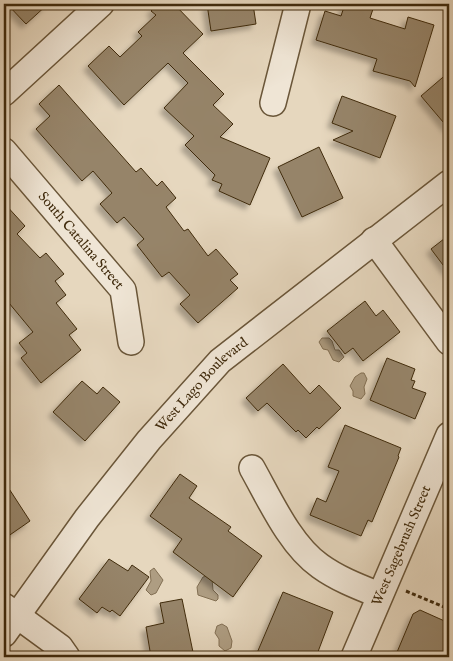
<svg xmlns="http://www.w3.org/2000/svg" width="453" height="661" viewBox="0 0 453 661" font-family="'IM FELL English',serif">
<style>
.water{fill:#ae9d82;stroke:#826f53}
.building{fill:#968469;stroke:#402b0d;filter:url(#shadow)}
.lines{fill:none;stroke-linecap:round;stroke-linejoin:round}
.minor-casing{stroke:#6a5639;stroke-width:28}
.path{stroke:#402b0d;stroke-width:3;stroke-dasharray:4 2.5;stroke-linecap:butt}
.minor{stroke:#efe5d5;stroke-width:25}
.labels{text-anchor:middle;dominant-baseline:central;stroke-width:4;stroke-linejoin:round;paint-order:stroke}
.street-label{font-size:14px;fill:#402b0d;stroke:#efe5d5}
</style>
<defs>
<filter id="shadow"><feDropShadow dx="-4.5" dy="4.5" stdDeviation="2.5" flood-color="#0004"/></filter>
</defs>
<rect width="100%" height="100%" fill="#e6d7be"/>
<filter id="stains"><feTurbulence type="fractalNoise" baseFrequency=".004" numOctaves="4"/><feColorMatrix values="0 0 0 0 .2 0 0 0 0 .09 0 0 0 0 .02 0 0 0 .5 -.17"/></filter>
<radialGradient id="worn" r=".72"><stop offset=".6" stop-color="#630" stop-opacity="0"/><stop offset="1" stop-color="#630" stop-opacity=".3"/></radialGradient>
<!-- water -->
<g class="water">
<polygon points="322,338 329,338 332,341 335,350 339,350 344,357 339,362 333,360 328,350 323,349 319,342"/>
<polygon points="361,373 364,373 367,379 364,387 365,394 361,399 353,396 353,391 350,386 355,377"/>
<polygon points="154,568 163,580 156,593 151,595 146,590 151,581 150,571"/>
<polygon points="207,576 212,579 213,590 218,595 218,599 216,601 198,595 197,587 203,577"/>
<polygon points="222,624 227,627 232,641 231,648 225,651 219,646 219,639 215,633 217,626"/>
</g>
<!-- building -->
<g class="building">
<polygon points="7,4 48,4 26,24"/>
<polygon points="158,4 174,4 203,34 183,53 224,94 213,105 233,124 220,137 270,158 250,205 219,191 222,184 212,180 215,175 185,145 194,136 164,108 188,83 168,63 124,105 88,66 109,46 120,57 142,36 138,32 156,15 151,11"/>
<polygon points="207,4 253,4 256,24 211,31"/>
<polygon points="345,4 357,4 373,9 370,18 405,29 408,17 434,25 415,87 410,81 373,71 377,59 316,40 325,11 341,16"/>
<polygon points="449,72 449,129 421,96"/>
<polygon points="59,85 136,172 141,168 157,186 162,181 176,198 166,207 184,231 188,229 208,256 216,249 238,274 230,280 238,288 198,323 180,304 190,295 169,272 162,277 137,245 144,239 124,217 117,223 100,204 112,193 93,171 82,181 36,129 50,116 39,104"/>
<polygon points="342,96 396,116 380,158 333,140 353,131 332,123"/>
<polygon points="319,147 343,198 302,217 278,167"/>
<polygon points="4,203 25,226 17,234 40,258 46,253 64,274 55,281 66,295 56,303 77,329 69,335 81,350 41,383 21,358 27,353 19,343 33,332 4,297"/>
<polygon points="449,235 449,273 431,249"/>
<polygon points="365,301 376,316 383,310 400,332 363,361 353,348 345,354 327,331"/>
<polygon points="387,358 415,369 411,380 415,381 412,388 426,393 415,419 370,400"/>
<polygon points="283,364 310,394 319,385 341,408 319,429 317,427 306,438 298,430 296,432 267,403 258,411 246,398"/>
<polygon points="82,381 97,394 103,387 120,402 85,441 53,412"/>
<polygon points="345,425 401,448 398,456 399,457 372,522 368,520 361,536 310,515 317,498 326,502 339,471 328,467"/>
<polygon points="180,474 197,486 189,498 231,527 228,531 262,556 233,597 173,552 182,539 150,516"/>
<polygon points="4,481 30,521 4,539"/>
<polygon points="109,559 128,571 132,565 149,577 120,616 112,610 110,612 102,607 97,613 79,599"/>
<polygon points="283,592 333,612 316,657 268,657 257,653"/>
<polygon points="182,599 194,657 151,657 146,627 164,623 160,603"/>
<polygon points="420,610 449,623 449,657 395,657 413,614"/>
</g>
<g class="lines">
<!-- minor casing -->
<g class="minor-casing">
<g id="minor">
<polyline points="4,93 101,4"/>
<polyline points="273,103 298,4"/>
<path id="s1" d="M4,151L123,290L131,342"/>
<polyline points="374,240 449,342"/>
<path d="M252,468C270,500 290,545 320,566C338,579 359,587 379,595"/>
<polyline points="4,606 60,647 67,657"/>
<path id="s2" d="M4,634L87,518L149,440L220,361L449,183"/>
<path id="s3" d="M354,657L449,435"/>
</g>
</g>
<!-- path -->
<polyline class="path" points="406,591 449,609"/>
<!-- minor -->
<use href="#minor" class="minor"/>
</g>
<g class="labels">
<!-- street labels -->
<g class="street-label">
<text stroke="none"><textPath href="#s1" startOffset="118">South Catalina Street</textPath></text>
<text stroke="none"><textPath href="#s2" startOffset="319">West Lago Boulevard</textPath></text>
<text stroke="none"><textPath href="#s3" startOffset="121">West Sagebrush Street</textPath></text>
</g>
</g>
<!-- margin -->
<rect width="453" height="661" fill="none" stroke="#e6d7be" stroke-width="20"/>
<rect x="5" y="5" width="443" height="651" fill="none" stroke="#402b0d" stroke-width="2.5"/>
<rect x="10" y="10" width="433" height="641" fill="none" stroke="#402b0d"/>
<rect width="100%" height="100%" filter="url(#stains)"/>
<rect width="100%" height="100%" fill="url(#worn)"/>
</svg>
